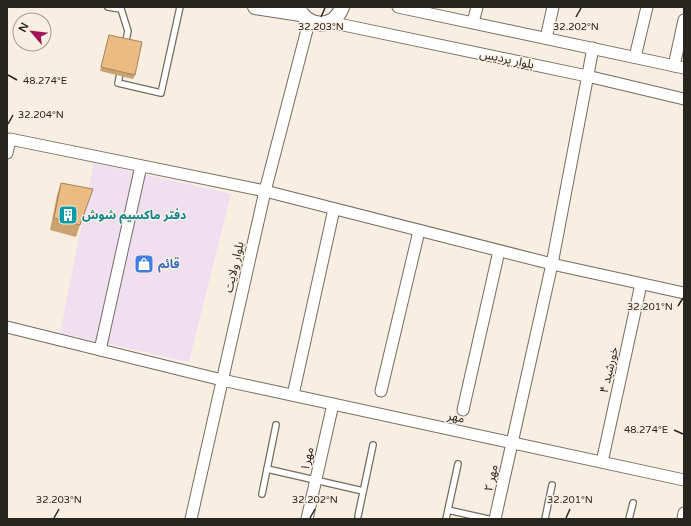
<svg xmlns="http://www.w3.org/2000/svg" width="691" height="526" viewBox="0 0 691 526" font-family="'Varela Round','Noto Sans Arabic',sans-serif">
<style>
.commercial{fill:#f0dff1}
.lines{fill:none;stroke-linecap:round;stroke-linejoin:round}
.service-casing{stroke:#756c62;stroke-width:8}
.minor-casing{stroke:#756c62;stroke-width:13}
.tertiary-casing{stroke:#756c62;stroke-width:16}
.service{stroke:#fff;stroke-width:5.5}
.minor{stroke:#fff;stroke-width:11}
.tertiary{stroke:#fff;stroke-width:14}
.wall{fill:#caa26f}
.building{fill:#ebbc81;stroke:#a4845a}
.ticks{fill:none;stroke:#282520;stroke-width:1.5}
.labels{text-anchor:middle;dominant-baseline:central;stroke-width:3;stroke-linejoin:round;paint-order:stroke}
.street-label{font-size:12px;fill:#282520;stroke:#f8eee1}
.culture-label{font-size:12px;font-weight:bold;fill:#0d838f;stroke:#f8eee1;text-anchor:start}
.shop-label{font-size:12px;font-weight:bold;fill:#366cbe;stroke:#f8eee1;text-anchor:start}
.ticks-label{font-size:10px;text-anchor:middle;fill:#282520;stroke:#f8eee1;stroke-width:3;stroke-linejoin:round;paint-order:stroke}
</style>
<rect width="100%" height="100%" fill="#f8eee1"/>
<!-- commercial -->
<polygon class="commercial" points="94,163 231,194 189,362 60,333"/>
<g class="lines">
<!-- service casing -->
<g class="service-casing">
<g id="service">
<polyline points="108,7 121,9 128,31 125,45"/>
<polyline points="121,69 118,83 161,93 180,7"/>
<polyline points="267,469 363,491"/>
<polyline points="262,494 276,425"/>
<polyline points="448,510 488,519"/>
<polyline points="358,516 373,445"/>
<polyline points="446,519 458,464"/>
<polyline points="545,519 552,485"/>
<polyline points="629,519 633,503"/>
</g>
</g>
<!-- minor casing -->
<g class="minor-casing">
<g id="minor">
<polyline points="398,7 684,68"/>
<polyline points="329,22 587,76 684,99"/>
<polyline points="473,22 477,7"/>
<polyline points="546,38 553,7"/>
<polyline points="635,57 647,7"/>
<polyline points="674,66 684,20"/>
<polyline points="7,153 10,139 265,191 552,264 684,293"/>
<polyline points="7,327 222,380 684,480"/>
<polyline points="100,350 141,166"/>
<polyline points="381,391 419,231"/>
<polyline points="293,395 334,209"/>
<polyline points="463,410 499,251"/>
<polyline points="602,462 641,284"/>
<polyline points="191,519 265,191 309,22"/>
<polyline points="307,519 333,404"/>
<polyline points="495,519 552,264 593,48"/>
<polyline points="683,519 684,513"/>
</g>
</g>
<!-- tertiary casing -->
<g class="tertiary-casing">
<g id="tertiary">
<polyline points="255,7 301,14"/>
<path d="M298,7C306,28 334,30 342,7"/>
</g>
</g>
<!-- service -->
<use href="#service" class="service"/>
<!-- minor -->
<use href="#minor" class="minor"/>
<!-- tertiary -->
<use href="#tertiary" class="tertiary"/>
</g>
<!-- wall -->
<g class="wall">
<polygon points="109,35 135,75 133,79 100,71"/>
<polygon points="61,183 80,225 76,237 50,230 57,195"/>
</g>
<!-- building -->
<g class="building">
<polygon points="109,35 142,42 135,75 101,67"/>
<polygon points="61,183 93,189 80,225 54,218"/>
</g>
<!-- ticks -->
<path class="ticks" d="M321,17L325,8M576,17L581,8M8,75L17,80M8,124L13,115M678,306L683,298M674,430L683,434M54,518L59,509M310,518L315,509M566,518L570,509"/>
<!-- icons -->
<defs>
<g id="building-square" transform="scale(1)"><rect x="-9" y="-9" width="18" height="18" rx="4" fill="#0f9aa8" stroke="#f8eee1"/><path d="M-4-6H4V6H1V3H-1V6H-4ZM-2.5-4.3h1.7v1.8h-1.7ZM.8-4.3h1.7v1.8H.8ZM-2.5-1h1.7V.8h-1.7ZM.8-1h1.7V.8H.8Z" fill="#fff"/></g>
<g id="shop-square" transform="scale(1)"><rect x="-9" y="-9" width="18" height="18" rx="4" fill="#3f7fe0" stroke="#f8eee1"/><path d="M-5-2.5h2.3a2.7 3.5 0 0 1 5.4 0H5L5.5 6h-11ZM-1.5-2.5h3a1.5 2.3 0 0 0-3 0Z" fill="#fff"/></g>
</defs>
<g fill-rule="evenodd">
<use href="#building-square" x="68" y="215"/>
<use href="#shop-square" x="144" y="264"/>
</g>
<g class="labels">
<!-- street labels -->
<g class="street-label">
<text transform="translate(507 59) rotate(12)">بلوار پردیس</text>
<text transform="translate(234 267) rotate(-77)">بلوار ولایت</text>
<text transform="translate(609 370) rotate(-77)">خورشید ۴</text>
<text transform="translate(456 417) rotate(12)">مهر</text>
<text transform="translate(307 459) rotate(-77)">مهر۱</text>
<text transform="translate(491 478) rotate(-78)">مهر ۲</text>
</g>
<!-- culture labels -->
<g class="culture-label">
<text x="82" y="215">دفتر ماکسیم شوش</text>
</g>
<!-- shop labels -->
<g class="shop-label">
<text x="158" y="264">قائم</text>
</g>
</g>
<g class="ticks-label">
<text x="321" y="30">32.203°N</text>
<text x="576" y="30">32.202°N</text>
<text x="45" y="84">48.274°E</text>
<text x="41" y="118">32.204°N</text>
<text x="650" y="310">32.201°N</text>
<text x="646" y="433">48.274°E</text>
<text x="59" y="503">32.203°N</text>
<text x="315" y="503">32.202°N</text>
<text x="570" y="503">32.201°N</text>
</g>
<!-- border -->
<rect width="691" height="526" fill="none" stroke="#282520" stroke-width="16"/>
<!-- north arrow -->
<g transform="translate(32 32) rotate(298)"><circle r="19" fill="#f8eee1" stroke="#a59e94"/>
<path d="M0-3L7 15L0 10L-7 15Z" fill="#a21258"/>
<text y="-6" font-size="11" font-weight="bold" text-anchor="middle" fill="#282520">N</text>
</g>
</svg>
